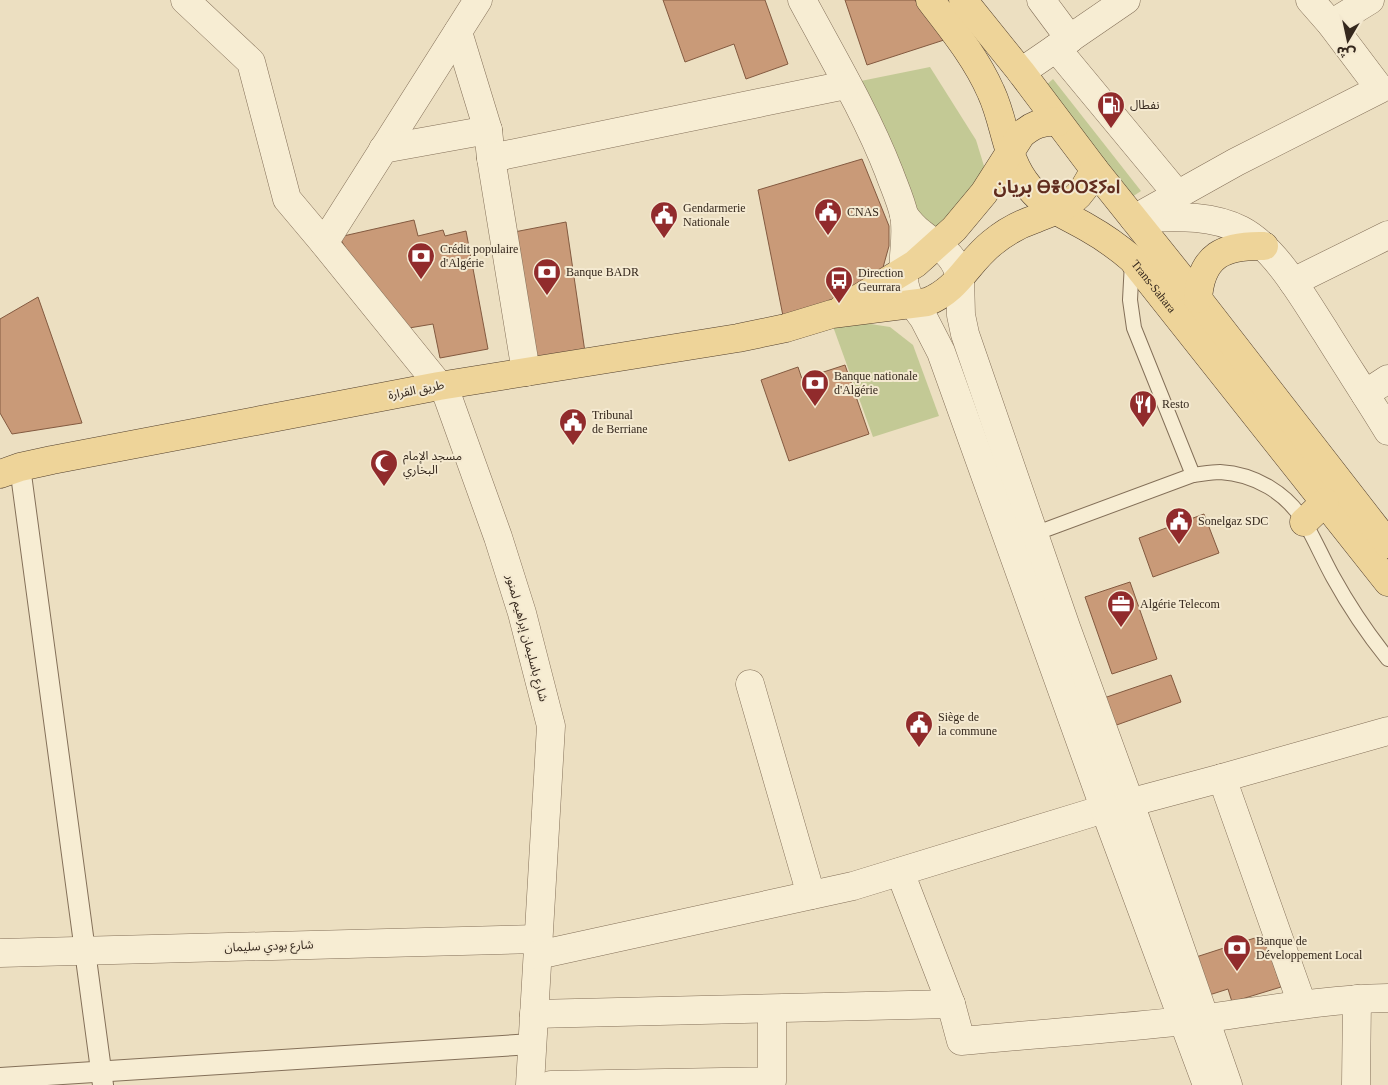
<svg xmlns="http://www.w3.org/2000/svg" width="1388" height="1085" viewBox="0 0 1388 1085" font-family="'Times New Roman','Noto Sans Arabic','Noto Sans Tifinagh',serif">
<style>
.green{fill:#c3c995}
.building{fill:#c99a78;stroke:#835a40}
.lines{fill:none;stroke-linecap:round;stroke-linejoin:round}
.service-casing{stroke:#847059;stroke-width:16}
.pedestrian-casing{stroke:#847059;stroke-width:22}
.minor-casing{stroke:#847059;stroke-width:29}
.tertiary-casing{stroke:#847059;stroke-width:29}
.primary-casing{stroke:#523f2d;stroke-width:29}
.service{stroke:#f7edd3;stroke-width:14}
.pedestrian{stroke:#f7edd3;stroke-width:20}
.minor{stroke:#f7edd3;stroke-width:28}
.tertiary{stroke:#f7edd3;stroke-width:28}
.primary{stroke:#eed499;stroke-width:28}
.labels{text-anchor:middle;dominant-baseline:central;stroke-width:4;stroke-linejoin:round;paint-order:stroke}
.poi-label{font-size:12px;fill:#35281d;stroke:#f4e9d0;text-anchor:start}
.street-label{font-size:12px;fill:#35281d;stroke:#f4e9d0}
.district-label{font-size:18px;font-weight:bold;fill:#602c1e;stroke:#f4e9d0}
</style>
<rect width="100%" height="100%" fill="#ecdfc1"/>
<!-- green -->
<g class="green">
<polygon points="930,67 976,140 984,166 977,191 961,213 911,243 846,84"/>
<polygon points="1053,79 1141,191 1132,197 1045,86"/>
<polygon points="831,321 864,323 890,327 913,345 939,416 873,437"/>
</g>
<!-- building -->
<g class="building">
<polygon points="663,0 765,0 788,64 746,79 734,44 685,62"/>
<polygon points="845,0 915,0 944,40 867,65"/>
<polygon points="862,159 889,226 889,246 882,271 831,311 785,326 758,190"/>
<polygon points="414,220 418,236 443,230 445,236 466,231 488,349 440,358 433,324 397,330 339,237"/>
<polygon points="566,222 586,359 529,367 509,233"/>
<polygon points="38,297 82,423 12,434 0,413 0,319"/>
<polygon points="845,365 869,434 789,461 761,380 798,367 802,379"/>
<polygon points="1204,514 1219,553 1153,577 1139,538"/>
<polygon points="1130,582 1157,659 1112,674 1085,597"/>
<polygon points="1171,675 1181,702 1111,727 1101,699"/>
<polygon points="1264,935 1281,987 1232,1002 1228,989 1206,996 1193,958"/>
</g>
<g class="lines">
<!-- service casing -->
<g class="service-casing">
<g id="service">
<polyline points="1132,262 1130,300 1134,328 1193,475"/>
<path d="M1034,534L1193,475C1202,474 1211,472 1220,472C1255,474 1287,493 1305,523C1315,540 1323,559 1333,577C1349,606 1367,633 1388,659"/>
</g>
</g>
<!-- pedestrian casing -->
<g class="pedestrian-casing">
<g id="pedestrian">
<polyline points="20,467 103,1085"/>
<polyline points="0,1078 532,1044"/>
</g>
</g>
<!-- minor casing -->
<g class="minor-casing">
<g id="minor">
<polyline points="185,0 251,62 287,199 324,243 478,0"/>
<path d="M802,0C832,56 866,113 889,172C894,186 901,201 904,215C910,245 894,278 913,304"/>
<polyline points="1041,0 1070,39"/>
<polyline points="1331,24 1370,0"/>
<polyline points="458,32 488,130 491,158"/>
<polyline points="1056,48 1177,194"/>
<polyline points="1021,72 1126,0"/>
<polyline points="383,149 488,130"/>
<path d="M904,215C909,222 914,228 921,233C939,248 954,252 960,277"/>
<path d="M1140,218C1174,217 1210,214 1241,230C1276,248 1304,299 1325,331C1346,365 1368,398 1388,431"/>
<polyline points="1134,219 1236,162 1380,89 1331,24 1310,0"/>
<polyline points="324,243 447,395 498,537 522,613 551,726 530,1085"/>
<polyline points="526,372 491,158 846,85"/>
<polyline points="1365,394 1388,379"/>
<polyline points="750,684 811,895"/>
<polyline points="1222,778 1302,1004"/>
<path d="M900,872L951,1004L961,1041C1035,1034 1110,1029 1184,1021C1252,1013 1319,999 1388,998"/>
<polyline points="0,953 538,939"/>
<polyline points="538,955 853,886 1091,813 1222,778 1388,731"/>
<polyline points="534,1014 951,1004"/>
<polyline points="551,1085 772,1081 772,1009"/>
<polyline points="1356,1085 1357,999"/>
</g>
</g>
<!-- tertiary casing -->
<g class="tertiary-casing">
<g id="tertiary">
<polyline points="960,277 961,315 965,334 1066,627 1130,803 1228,1085"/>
<polyline points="1293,282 1388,235"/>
<polyline points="913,304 924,319 941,352 1105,810 1207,1085"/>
</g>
</g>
<!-- primary casing -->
<g class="primary-casing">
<g id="primary">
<path id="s1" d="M930,0C953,30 976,58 991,92C1006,124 1005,159 1029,187C1048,210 1064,214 1088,228C1104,237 1118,247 1132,259L1388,582"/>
<polyline points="963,0 1021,72 1094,169 1198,299 1388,544"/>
<path d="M1198,299C1201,255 1224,245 1264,246"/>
<path d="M843,308L915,264L954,229L984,193L1021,135C1032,125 1042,121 1058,122"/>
<path d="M0,474L20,467L52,460L439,386L738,338L786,328L832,314L927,302C959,289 966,264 992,243C1004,233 1020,224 1035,219C1065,207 1081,202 1094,169"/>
<polyline points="1304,522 1325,502"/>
</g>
</g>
<!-- service -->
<use href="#service" class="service"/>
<!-- pedestrian -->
<use href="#pedestrian" class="pedestrian"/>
<!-- minor -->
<use href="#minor" class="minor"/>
<!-- tertiary -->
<use href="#tertiary" class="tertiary"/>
<!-- primary -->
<use href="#primary" class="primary"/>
</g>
<!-- icons -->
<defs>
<g id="fuel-pin" transform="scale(1.4375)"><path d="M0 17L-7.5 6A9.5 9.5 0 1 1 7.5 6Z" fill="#912b2c" stroke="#f4e9d0"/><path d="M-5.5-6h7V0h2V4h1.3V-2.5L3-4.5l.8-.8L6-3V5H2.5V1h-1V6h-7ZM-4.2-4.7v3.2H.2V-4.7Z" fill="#fff"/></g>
<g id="civic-pin" transform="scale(1.4375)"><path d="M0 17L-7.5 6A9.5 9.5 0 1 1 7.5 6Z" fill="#912b2c" stroke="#f4e9d0"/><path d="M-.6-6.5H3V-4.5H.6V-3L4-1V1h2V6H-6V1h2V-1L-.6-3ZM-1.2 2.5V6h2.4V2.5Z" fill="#fff"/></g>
<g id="bank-pin" transform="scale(1.4375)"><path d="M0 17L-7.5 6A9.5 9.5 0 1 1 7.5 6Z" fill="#912b2c" stroke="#f4e9d0"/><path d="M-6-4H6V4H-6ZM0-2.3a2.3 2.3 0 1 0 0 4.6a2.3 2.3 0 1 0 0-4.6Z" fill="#fff"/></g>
<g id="bus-pin" transform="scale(1.4375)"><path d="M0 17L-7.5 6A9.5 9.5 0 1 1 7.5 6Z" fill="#912b2c" stroke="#f4e9d0"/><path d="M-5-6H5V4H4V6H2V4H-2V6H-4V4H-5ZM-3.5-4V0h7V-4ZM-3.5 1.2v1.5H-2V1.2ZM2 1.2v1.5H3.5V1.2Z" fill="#fff"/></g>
<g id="restaurant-pin" transform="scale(1.4375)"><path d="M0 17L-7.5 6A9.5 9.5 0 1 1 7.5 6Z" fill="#912b2c" stroke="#f4e9d0"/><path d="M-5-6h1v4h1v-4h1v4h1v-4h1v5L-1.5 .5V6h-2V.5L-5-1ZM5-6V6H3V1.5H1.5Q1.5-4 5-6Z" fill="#fff"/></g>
<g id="mosque-pin" transform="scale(1.4375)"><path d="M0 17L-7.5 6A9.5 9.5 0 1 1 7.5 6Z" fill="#912b2c" stroke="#f4e9d0"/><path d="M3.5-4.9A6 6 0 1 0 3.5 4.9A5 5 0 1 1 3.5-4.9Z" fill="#fff"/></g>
<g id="office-pin" transform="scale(1.4375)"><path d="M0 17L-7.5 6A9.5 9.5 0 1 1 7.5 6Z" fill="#912b2c" stroke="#f4e9d0"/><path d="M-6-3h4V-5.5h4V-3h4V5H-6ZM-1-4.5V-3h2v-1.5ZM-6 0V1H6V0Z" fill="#fff"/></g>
</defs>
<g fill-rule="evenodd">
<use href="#fuel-pin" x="1111" y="105"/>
<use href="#civic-pin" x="828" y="212"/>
<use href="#civic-pin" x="664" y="215"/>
<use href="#bank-pin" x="421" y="256"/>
<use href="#bank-pin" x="547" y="272"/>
<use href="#bus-pin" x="839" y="280"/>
<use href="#bank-pin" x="815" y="383"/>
<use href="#restaurant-pin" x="1143" y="404"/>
<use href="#civic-pin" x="573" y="422"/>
<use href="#mosque-pin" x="384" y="463"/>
<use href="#civic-pin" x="1179" y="521"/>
<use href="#office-pin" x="1121" y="604"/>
<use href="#civic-pin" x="919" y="724"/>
<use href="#bank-pin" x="1237" y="948"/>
</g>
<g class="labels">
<!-- poi labels -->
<g class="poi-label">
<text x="1130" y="105">نفطال</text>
<text x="683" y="208">Gendarmerie<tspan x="683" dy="14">Nationale</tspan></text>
<text x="847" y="212">CNAS</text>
<text x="440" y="249">Crédit populaire<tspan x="440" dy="14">d'Algérie</tspan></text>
<text x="566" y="272">Banque BADR</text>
<text x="858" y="273">Direction<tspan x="858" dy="14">Geurrara</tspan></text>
<text x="834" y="376">Banque nationale<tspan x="834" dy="14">d'Algérie</tspan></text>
<text x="1162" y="404">Resto</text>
<text x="592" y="415">Tribunal<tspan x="592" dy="14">de Berriane</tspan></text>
<text x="403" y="456">مسجد الإمام<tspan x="403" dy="14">البخاري</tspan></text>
<text x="1198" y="521">Sonelgaz SDC</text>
<text x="1140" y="604">Algérie Telecom</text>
<text x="938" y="717">Siège de<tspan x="938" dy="14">la commune</tspan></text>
<text x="1256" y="941">Banque de<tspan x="1256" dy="14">Développement Local</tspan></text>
</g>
<!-- street labels -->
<g class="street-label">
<text stroke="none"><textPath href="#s1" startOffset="375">Trans-Sahara</textPath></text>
<text transform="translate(416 390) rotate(-11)">طريق القرارة</text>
<text transform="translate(527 638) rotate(75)">شارع باسليمان إبراهيم لمنور</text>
<text transform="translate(269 946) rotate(-2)">شارع بودي سليمان</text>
</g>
<!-- district labels -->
<g class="district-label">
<text x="1057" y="187">بريان ⴱⴻⵔⵔⵉⵢⴰⵏ</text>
</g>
</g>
<!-- north arrow -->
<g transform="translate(1348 40) rotate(189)" stroke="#f4e9d0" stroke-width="4" paint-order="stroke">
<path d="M0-4L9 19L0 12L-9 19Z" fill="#35281d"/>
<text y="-8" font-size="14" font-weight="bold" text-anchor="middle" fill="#35281d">ش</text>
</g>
</svg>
